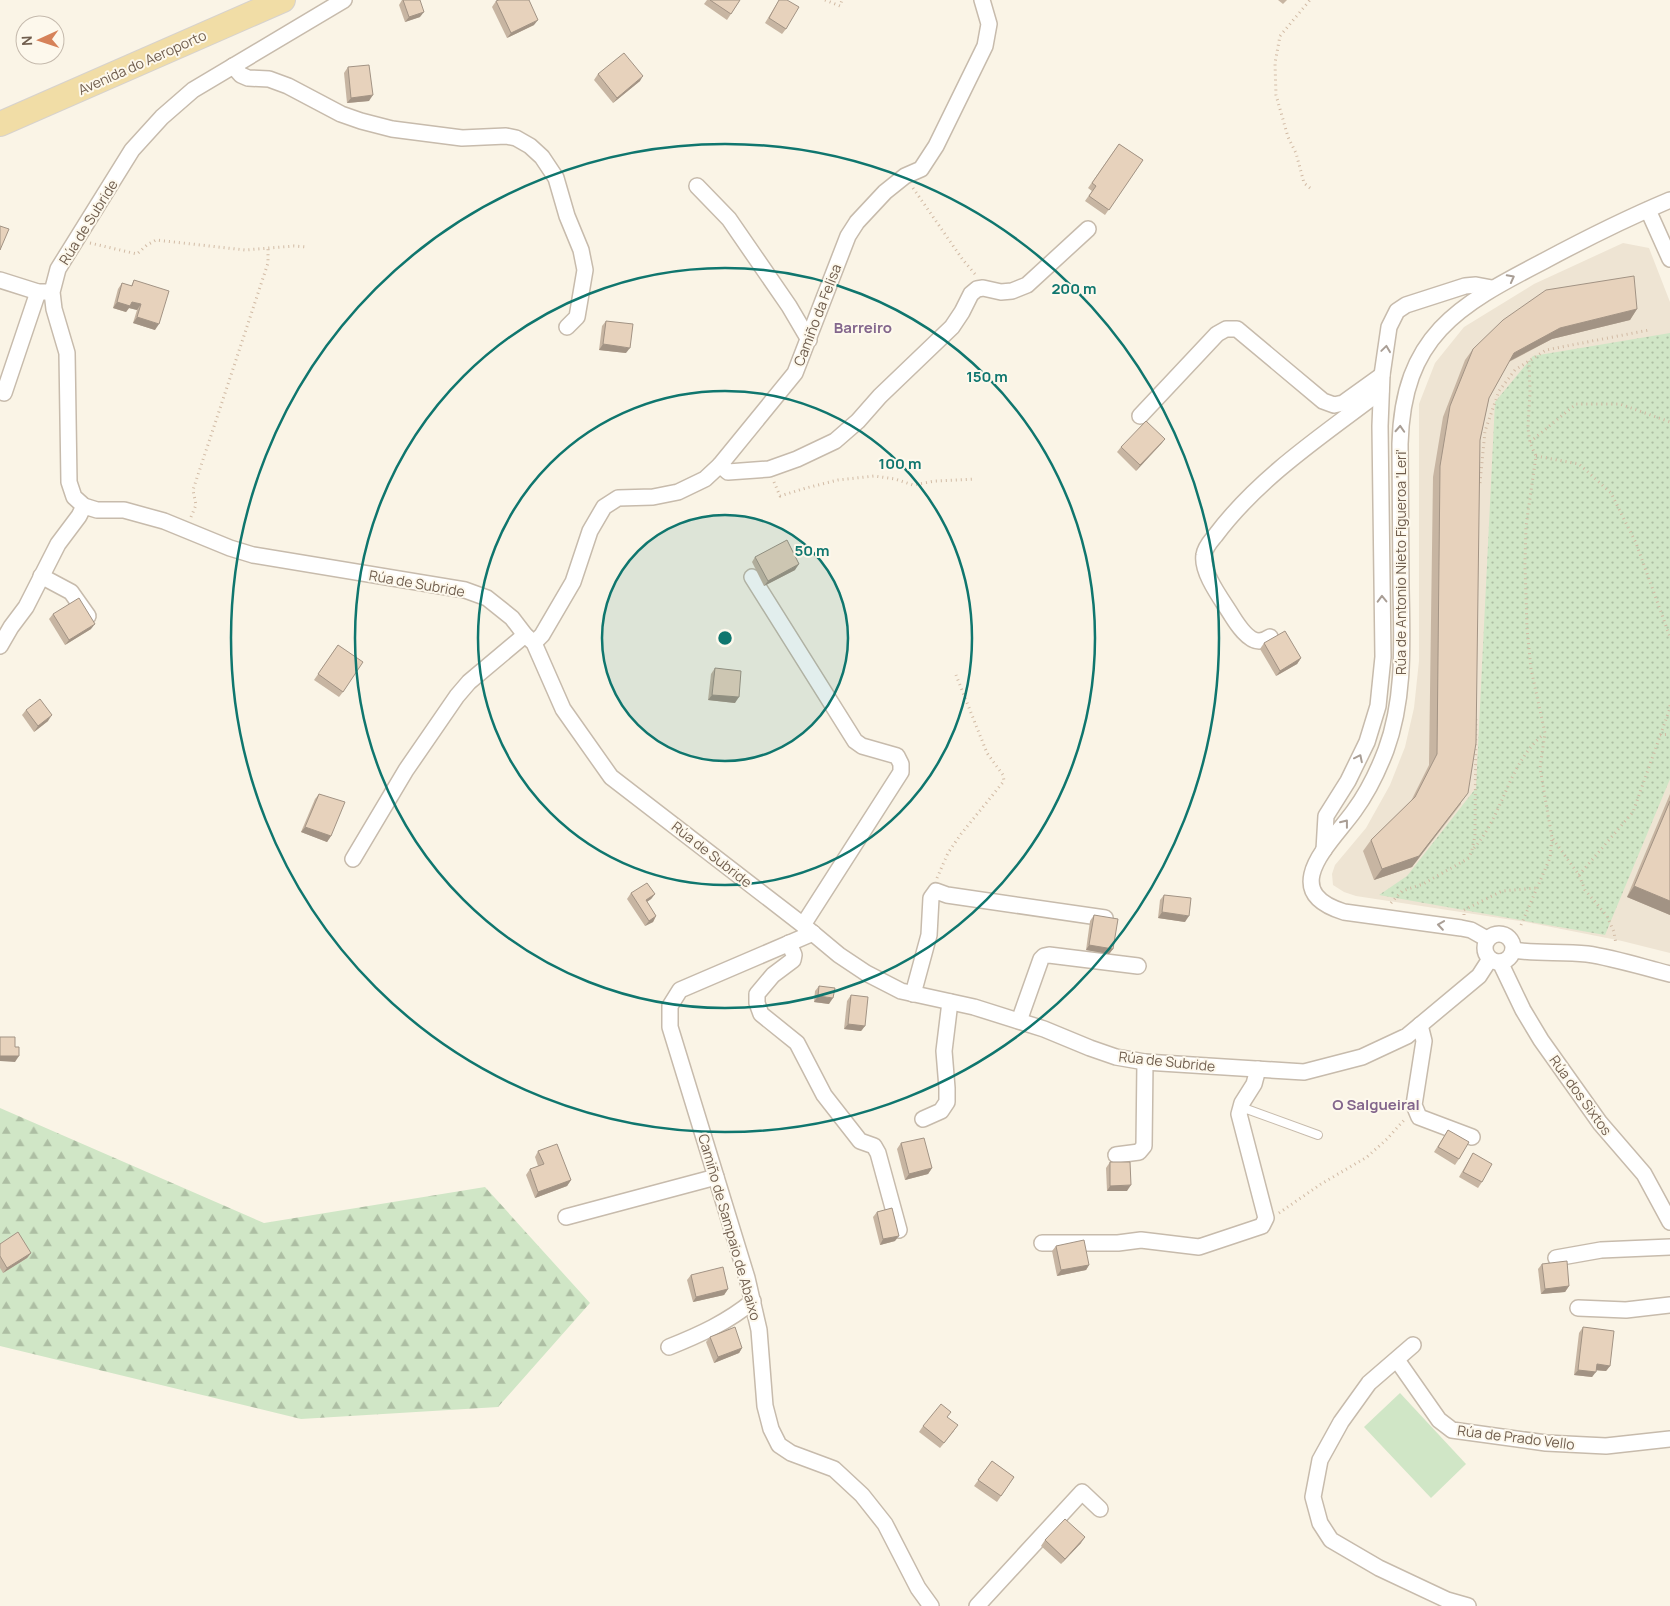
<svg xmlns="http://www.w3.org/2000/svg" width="1670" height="1606" viewBox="0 0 1670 1606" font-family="Manrope,sans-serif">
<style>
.residential{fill:#eee4d3}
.green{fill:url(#green-dots)}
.forest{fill:url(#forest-firs)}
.pitch{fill:#d0e6c6}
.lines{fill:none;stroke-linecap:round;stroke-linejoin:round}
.service-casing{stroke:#c7bbac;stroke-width:10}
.minor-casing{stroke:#c7bbac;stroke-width:18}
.primary-casing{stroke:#d7d2cd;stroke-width:26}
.path{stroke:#d1baa4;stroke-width:3;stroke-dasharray:1 4;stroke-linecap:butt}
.service{stroke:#fff;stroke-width:8}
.minor{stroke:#fff;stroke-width:15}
.primary{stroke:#f1dda6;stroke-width:24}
.wall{fill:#c7b5a2}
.shaded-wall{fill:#a29384}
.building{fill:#e7d2bc;stroke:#a29384}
.oneway{stroke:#a99e95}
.ring{fill:none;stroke:#0f766e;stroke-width:2.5}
.labels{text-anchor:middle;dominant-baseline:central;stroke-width:4;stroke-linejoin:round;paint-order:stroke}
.street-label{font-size:14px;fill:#705e4e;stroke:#fdf8ec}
.neighbourhood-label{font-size:15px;font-weight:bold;fill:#83668c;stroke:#fdf8ec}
.centre{fill:#0f766e;stroke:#fdf8ec;stroke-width:2.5}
.ring-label{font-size:15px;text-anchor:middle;font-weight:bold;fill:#0f766e;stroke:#fdf8ec;stroke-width:4;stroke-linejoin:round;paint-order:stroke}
</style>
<defs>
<pattern id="green-dots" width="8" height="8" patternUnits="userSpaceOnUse" patternTransform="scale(1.25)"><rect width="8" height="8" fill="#d0e6c6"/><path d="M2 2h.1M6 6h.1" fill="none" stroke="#adbea3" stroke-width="1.8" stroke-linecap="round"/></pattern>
<pattern id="forest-firs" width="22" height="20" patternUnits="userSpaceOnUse" patternTransform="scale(1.25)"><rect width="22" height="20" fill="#d0e6c6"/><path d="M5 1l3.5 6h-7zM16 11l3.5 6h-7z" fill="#adbea3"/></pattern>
</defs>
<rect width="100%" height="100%" fill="#faf4e6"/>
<!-- residential -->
<polygon class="residential" points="1623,243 1649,248 1670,302 1670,953 1622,941 1526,922 1356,896 1344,892 1333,885 1332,874 1335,865 1366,828 1390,785 1405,747 1414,708 1419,661 1419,404 1435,363 1464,327 1534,284"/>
<!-- green -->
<polygon class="green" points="1670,333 1670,779 1605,935 1379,895 1407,876 1476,788 1495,402 1533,356"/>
<!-- forest -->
<polygon class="forest" points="0,1108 264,1223 485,1187 590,1303 498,1407 301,1419 0,1346"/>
<!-- pitch -->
<polygon class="pitch" points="1400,1393 1466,1464 1431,1498 1364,1427"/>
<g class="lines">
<!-- service casing -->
<g class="service-casing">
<polyline id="service" points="1241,1107 1318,1135"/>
</g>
<!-- minor casing -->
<g class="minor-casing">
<g id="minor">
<polyline points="344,0 193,90 162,117 132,150 58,269 52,292 54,309 67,353 69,482 74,497 84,506 97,510 124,510 164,521 230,548 253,555 465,590 487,598 512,618 525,635 534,643 563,709 611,777 803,925 839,955 866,973 901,991 974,1007 1044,1029 1090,1048 1116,1057 1145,1062 1304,1072 1362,1057 1407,1036 1479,976 1490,959"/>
<polyline points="233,66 241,75 248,78 269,79 288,86 341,114 361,121 392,129 462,138 506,136 516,138 530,146 542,157 556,178 567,216 581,250 585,270 577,317 567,327"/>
<polyline points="697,186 729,219 789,306 809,340"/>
<polyline points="1648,210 1670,259"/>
<polyline points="0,280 38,292 48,292"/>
<polyline points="4,393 38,292"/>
<polyline points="1140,416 1217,334 1226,329 1237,329 1323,401 1334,405 1343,403 1382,375"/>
<polyline points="720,465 728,472 769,469 797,459 835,441 858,421 880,396 952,327 962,312 971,294 977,289 983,288 1001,292 1012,291 1027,285 1088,229"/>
<polyline points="41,576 71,592 88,616"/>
<polyline points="752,577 855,741 862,746 897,756 901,764 901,772 803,925"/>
<path d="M1270,637C1267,639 1263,641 1259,641C1248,641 1237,624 1232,616C1223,601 1201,573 1204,555C1205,547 1211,541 1215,536C1259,477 1323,435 1381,391"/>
<polyline points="534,643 542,635 573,582 590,531 604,507 618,498 653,497 678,492 705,479 720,465 795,373 848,236 857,222 885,192 905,176 921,169 936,146 985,46 989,24 982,0"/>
<polyline points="0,646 11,627 26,607 58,544 79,516 84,506"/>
<polyline points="1324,850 1326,816 1348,781 1367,742 1378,706 1383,657 1380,426 1382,375 1389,327 1397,311 1406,305 1465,286 1476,285 1492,288"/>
<polyline points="353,859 406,770 457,696 469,682 525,635"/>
<polyline points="813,933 680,990 670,1006 670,1027 747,1278 759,1330 765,1406 771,1429 779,1445 791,1453 834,1469 862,1495 885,1524 918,1588 931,1606"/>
<circle cx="1499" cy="948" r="14"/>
<path d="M1487,939L1471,930L1461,928L1344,912C1276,891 1331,843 1354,811C1368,792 1378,771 1386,750C1405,698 1402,643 1401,588C1401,540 1400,492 1400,444C1403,336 1457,306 1544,261C1585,239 1627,218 1670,200"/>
<polyline points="789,943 794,955 793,960 773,975 757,994 757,1003 761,1014 797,1043 824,1095 860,1141 874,1146 878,1153 899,1230"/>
<path d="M1513,950C1538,954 1562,951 1587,954C1615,958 1642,967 1670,974"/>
<polyline points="1500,962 1523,1010 1541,1040 1600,1123 1644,1174 1670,1222"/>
<polyline points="913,994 929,935 931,898 936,891 947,895 1105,918"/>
<polyline points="1019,1021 1041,959 1044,956 1049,955 1138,966"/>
<polyline points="1420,1025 1424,1041 1414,1105 1419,1117 1472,1137"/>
<polyline points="923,1119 941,1111 947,1102 947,1088 944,1051 950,1002"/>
<polyline points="1116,1155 1139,1152 1144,1146 1145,1062"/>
<polyline points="566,1217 716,1177"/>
<polyline points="1042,1243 1118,1243 1141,1240 1199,1247 1262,1226 1266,1218 1239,1114 1242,1103 1254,1084 1258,1069"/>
<polyline points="1556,1258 1601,1250 1670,1247"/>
<polyline points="1578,1308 1626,1310 1670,1305"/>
<polyline points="1413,1345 1369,1383 1341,1422 1320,1460 1313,1497 1320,1523 1331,1540 1379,1568 1447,1600 1468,1606"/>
<path d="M669,1347C699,1335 728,1322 753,1301"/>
<polyline points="1397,1360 1439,1420 1452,1430 1546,1443 1606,1446 1670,1439"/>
<polyline points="977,1606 1082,1492 1100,1509"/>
</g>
</g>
<!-- primary casing -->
<g class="primary-casing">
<polyline id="primary" points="0,124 283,0"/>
</g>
<!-- path -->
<g class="path">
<polyline points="825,0 840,6 842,0"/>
<polyline points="913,188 963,260 975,274"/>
<polyline points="1310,188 1304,183 1296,153 1288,137 1276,95 1275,63 1280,36 1310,0"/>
<polyline points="90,243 137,254 147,245 156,240 245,250 294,246 307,247"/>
<polyline points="1530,442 1576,404 1620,404 1670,422"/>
<polyline points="1536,456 1579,464 1611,493 1636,543 1670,637"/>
<polyline points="774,482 780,496 806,488 838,480 874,476 895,479 913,485 935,481 975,479"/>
<polyline points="1480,483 1485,431 1499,391 1515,370 1546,350 1649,330"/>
<polyline points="191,517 196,505 193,490 268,263 268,249"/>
<polyline points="1660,735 1670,734"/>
<polyline points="1553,839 1579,875 1585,890 1607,916 1614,932 1616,944"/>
<path d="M1474,848C1504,814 1508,763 1544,734"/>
<polyline points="1579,875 1633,812 1670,708 1670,703"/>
<polyline points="937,878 948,853 961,834 1004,781 1003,775 987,753 956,675"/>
<polyline points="1391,903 1402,891 1423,884 1469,858 1472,850 1475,836 1476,716"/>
<polyline points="1464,915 1464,910 1502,891 1536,888"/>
<polyline points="1521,925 1550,858 1552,838 1540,768 1545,733 1531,669 1527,629 1525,564 1526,526 1536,456 1530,443 1528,428 1530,392 1529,361"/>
<polyline points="1279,1213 1321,1184 1367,1157 1387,1139 1405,1119"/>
</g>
<!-- service -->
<use href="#service" class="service"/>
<!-- minor -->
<use href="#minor" class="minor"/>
<!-- primary -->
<use href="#primary" class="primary"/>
</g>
<!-- wall -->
<g class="wall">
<polygon points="402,0 420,0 420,17 405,22 399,5"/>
<polygon points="707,0 740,0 727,20 704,4"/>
<polygon points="779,0 786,29 782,34 765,23"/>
<polygon points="1278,0 1287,0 1283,4"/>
<polygon points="496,1 534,25 507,38 492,7"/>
<polygon points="348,67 369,101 347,103 344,73"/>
<polygon points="598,74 640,81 613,103 594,80"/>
<polygon points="1119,144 1143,160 1105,215 1085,201 1092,191 1088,188"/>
<polygon points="134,280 155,330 133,323 137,310 129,308 126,312 113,308 118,289 122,283 131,286"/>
<polygon points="1637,309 1630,320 1552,339 1509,362 1489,398 1480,440 1461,804 1412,867 1374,880 1363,851 1371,840 1411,801 1429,765 1433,477 1443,417 1465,360 1473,349"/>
<polygon points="606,321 626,353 599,350 602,326"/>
<polygon points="1165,439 1161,444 1136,471 1117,452 1121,447"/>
<polygon points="755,557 795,570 764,586 752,562"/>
<polygon points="53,614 91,629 65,645 49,619"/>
<polygon points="1264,643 1301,658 1297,664 1276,676 1260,649"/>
<polygon points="338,645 343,692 339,697 314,680"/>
<polygon points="715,668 735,703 708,700 711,674"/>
<polygon points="26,710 48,721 34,732 22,715"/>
<polygon points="319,794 331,836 327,842 301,832 315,799"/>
<polygon points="1670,794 1670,915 1627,897"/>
<polygon points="631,893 655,894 651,899 647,902 656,916 653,922 645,926 627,899"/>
<polygon points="1164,895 1185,922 1158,918 1160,900"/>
<polygon points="1094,915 1113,949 1109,954 1086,950 1090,921"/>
<polygon points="819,986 829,1004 814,1002 815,991"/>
<polygon points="851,995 865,1026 861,1031 844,1029 847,1001"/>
<polygon points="1448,1130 1459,1159 1455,1165 1434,1152"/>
<polygon points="901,1143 932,1168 928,1174 905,1180 897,1149"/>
<polygon points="538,1151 571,1180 567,1186 535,1198 526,1175 530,1169 538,1166 535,1157"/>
<polygon points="1473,1153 1482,1182 1478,1188 1459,1177"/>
<polygon points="1110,1162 1127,1191 1107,1191 1106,1168"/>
<polygon points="877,1212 895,1241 880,1245 873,1217"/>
<polygon points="0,1244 31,1253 27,1258 3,1273 0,1268"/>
<polygon points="1056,1246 1089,1265 1086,1270 1057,1276 1052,1251"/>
<polygon points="1542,1264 1569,1286 1565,1292 1541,1294 1538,1269"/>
<polygon points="691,1275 728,1289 724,1295 693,1302 687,1280"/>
<polygon points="1583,1327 1610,1366 1606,1371 1596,1370 1592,1377 1574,1375 1579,1333"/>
<polygon points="710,1337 742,1348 739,1353 714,1363 706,1342"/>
<polygon points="947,1417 954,1431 940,1448 919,1432 923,1426"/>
<polygon points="992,1461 1014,1477 997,1502 974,1486"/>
<polygon points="1045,1540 1081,1543 1061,1564 1041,1546"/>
</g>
<!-- shaded-wall -->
<g class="shaded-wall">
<polygon points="424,12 420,17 405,22 409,17"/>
<polygon points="538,20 534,25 507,38 511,33"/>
<polygon points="643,76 640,81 613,103 617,98"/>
<polygon points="373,95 369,101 347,103 351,98"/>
<polygon points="117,302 132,302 141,304 137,310 129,308 126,312 113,308"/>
<polygon points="1637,309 1630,320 1552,339 1506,363 1514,353 1560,328"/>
<polygon points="137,317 159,324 155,330 133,323"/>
<polygon points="603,344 630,348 626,353 599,350"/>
<polygon points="1165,439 1161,444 1136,471 1140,465"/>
<polygon points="799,564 795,570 764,586 768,581"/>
<polygon points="95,624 91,629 65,645 69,640"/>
<polygon points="1301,658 1297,664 1276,676 1280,671"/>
<polygon points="712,695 739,697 735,703 708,700"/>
<polygon points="52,715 48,721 34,732 38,726"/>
<polygon points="1468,793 1412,867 1374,880 1382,869"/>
<polygon points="305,827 331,836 327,842 301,832"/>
<polygon points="1634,886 1670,901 1670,915 1627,897"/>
<polygon points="655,894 651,899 642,905 646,900"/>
<polygon points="1162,912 1189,916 1185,922 1158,918"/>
<polygon points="656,916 653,922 645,926 649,921"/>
<polygon points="1089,945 1113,949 1109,954 1086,950"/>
<polygon points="818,996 833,998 829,1004 814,1002"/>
<polygon points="848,1024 865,1026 861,1031 844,1029"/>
<polygon points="0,1056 19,1056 15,1062 0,1061"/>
<polygon points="932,1168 928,1174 905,1180 909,1174"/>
<polygon points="571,1180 567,1186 535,1198 538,1192"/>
<polygon points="1131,1185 1127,1191 1107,1191 1110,1186"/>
<polygon points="899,1236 895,1241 880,1245 883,1239"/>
<polygon points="31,1253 27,1258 3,1273 7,1268"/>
<polygon points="1089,1265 1086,1270 1057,1276 1061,1270"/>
<polygon points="1569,1286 1565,1292 1541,1294 1545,1289"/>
<polygon points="728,1289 724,1295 693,1302 696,1297"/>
<polygon points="742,1348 739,1353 714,1363 718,1357"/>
<polygon points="1597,1364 1610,1366 1606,1371 1593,1370"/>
<polygon points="1578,1370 1596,1372 1592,1377 1574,1375"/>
<polygon points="1085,1537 1081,1543 1061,1564 1065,1559"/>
</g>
<!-- building -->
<g class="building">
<polygon points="403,0 420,0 424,12 409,17"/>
<polygon points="499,0 529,0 538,20 511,33 496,1"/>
<polygon points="710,0 740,0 731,14"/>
<polygon points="779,0 787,0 799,7 786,29 769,18"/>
<polygon points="624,53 643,76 617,98 598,74"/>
<polygon points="369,65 373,95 351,98 348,67"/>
<polygon points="1119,144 1143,160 1109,210 1089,196 1096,186 1092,183"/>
<polygon points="0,226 9,229 0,250"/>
<polygon points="1634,276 1637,309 1560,328 1514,353 1489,398 1480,440 1476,743 1468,793 1419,856 1382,869 1371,840 1415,797 1437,754 1440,466 1450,406 1473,349 1503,320 1546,290"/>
<polygon points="134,280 169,291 159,324 137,317 141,304 132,302 130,306 117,302 122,283 132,286"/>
<polygon points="606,321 633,324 630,348 603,344"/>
<polygon points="1146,421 1165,439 1140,465 1121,447"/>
<polygon points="787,540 799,564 768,581 755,557"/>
<polygon points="79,598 95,624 69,640 53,614"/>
<polygon points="1285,631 1301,658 1280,671 1264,643"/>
<polygon points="338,645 363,662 343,692 318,674"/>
<polygon points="715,668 741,671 739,697 712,695"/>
<polygon points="40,699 52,715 38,726 26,710"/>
<polygon points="319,794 345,802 331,836 305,827"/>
<polygon points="1670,801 1670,901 1634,886"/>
<polygon points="647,883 655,894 646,900 656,916 649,921 631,893"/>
<polygon points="1164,895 1191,898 1189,916 1162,912"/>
<polygon points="1094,915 1118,919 1113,949 1089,945"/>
<polygon points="819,986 835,988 833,998 818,996"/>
<polygon points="851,995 868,997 865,1026 848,1024"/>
<polygon points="0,1037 15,1037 15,1047 19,1047 19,1056 0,1056"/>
<polygon points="1448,1130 1469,1142 1459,1159 1438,1147"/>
<polygon points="924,1138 932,1168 909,1174 901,1143"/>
<polygon points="557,1144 571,1180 538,1192 530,1169 544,1164 538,1151"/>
<polygon points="1473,1153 1492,1164 1482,1182 1463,1172"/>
<polygon points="1110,1162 1130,1162 1131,1185 1110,1186"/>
<polygon points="892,1208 899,1236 883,1239 877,1212"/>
<polygon points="18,1232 31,1253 7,1268 0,1256 0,1244"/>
<polygon points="1084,1240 1089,1265 1061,1270 1056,1246"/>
<polygon points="1567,1261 1569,1286 1545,1289 1542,1264"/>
<polygon points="723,1267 728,1289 696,1297 691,1275"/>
<polygon points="735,1327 742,1348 718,1357 710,1337"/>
<polygon points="1583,1327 1614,1331 1610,1366 1597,1364 1596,1372 1578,1370"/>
<polygon points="941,1404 951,1412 947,1417 958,1425 944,1443 923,1426"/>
<polygon points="992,1461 1014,1477 1001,1496 978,1480"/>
<polygon points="1065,1519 1085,1537 1065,1559 1045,1540"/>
</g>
<!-- one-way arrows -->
<defs><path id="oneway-chevron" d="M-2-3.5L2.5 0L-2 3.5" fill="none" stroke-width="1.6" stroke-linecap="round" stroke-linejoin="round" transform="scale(1.25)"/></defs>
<g class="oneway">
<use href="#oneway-chevron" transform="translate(1511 278) rotate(-28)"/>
<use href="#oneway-chevron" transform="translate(1386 349) rotate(-82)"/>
<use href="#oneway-chevron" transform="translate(1400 429) rotate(-87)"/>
<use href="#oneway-chevron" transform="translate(1382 599) rotate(-91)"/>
<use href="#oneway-chevron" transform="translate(1359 758) rotate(-64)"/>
<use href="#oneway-chevron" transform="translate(1345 823) rotate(-52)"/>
<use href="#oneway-chevron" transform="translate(1441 925) rotate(-172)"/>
</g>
<!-- distance rings -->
<circle cx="725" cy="638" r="123" fill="#0f766e" fill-opacity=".12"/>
<g class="ring">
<circle cx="725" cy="638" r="123"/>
<circle cx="725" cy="638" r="247"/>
<circle cx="725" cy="638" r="370"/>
<circle cx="725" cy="638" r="494"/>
</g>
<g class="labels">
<!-- street labels -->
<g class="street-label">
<text transform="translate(142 62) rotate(-24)">Avenida do Aeroporto</text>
<text transform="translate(88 222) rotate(-58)">Rúa de Subride</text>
<text transform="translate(817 315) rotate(-69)">Camiño da Felisa</text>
<text transform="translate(1400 562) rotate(-90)">Rúa de Antonio Nieto Figueroa 'Leri'</text>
<text transform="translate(417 583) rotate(10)">Rúa de Subride</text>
<text transform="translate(712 854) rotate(38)">Rúa de Subride</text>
<text transform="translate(1167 1061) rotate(6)">Rúa de Subride</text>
<text transform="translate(1581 1095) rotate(54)">Rúa dos Sixtos</text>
<text transform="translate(730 1227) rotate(74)">Camiño de Sampaio de Abaixo</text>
<text transform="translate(1516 1437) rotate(7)">Rúa de Prado Vello</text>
</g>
<!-- neighbourhood labels -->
<g class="neighbourhood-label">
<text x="863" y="327">Barreiro</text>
<text x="1376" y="1104">O Salgueiral</text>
</g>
</g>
<circle cx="725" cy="638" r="8" class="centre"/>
<g class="ring-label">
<text x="1074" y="294">200 m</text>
<text x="987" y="382">150 m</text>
<text x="900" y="469">100 m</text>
<text x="812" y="556">50 m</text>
</g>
<!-- north arrow -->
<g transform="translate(40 40) rotate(267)"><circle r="24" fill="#fdf8ec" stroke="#c5baad"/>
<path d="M0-4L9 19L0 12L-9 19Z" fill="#d68259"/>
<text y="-8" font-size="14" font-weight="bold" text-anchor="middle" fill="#705e4e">N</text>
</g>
</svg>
